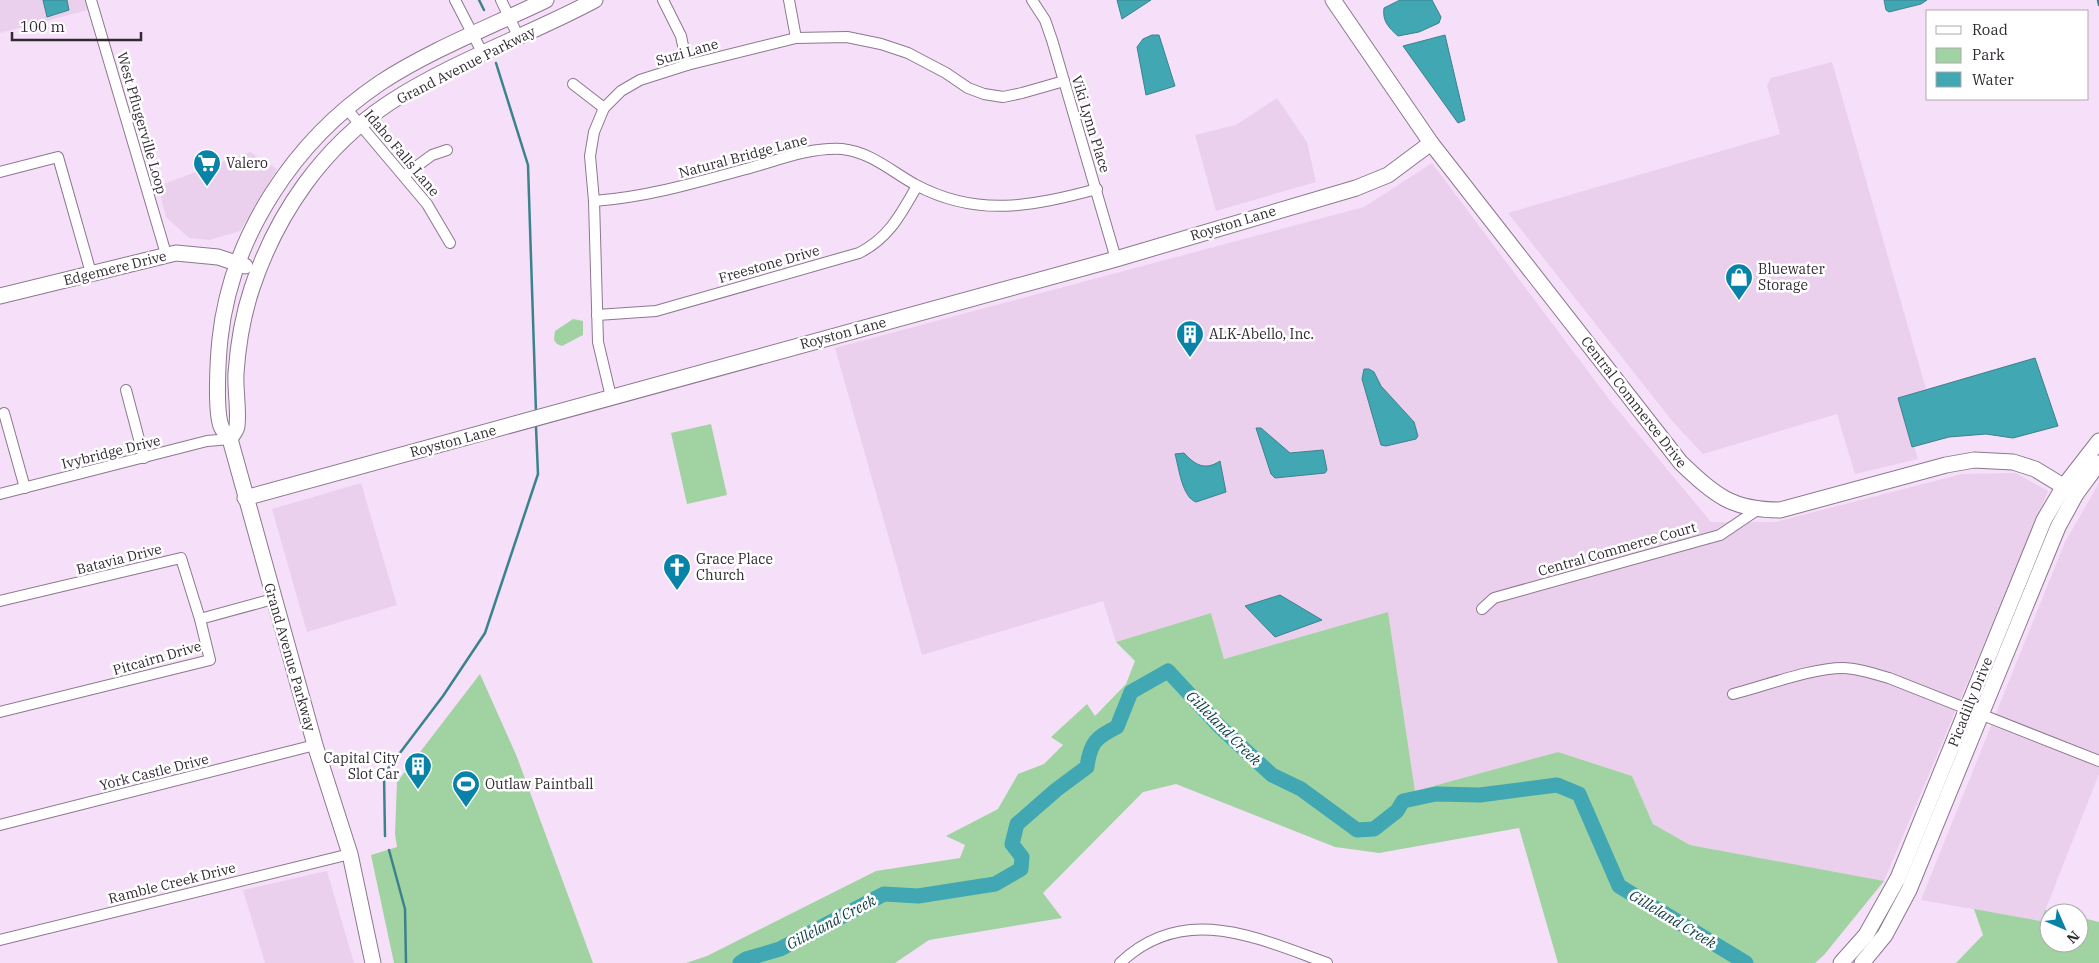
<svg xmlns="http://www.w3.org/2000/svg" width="2099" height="963" viewBox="0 0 2099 963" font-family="'IBM Plex Serif',serif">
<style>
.built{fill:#ebd0ed}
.green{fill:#a0d3a1}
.water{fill:#40a7b3;stroke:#3c828d}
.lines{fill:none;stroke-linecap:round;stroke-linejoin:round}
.stream{stroke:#3c828d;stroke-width:2.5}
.river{stroke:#40a7b3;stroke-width:15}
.street-casing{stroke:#8c788e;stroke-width:12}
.secondary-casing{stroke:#8c788e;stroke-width:17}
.street{stroke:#fff;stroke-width:10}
.secondary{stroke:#fff;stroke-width:15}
.labels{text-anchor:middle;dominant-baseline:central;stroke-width:5;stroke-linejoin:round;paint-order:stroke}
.street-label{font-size:14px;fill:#322a33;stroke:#fff}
.poi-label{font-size:14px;fill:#322a33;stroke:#fff;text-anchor:start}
.water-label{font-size:15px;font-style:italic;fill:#0d3d42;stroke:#fff}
</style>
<rect width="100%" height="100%" fill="#f6dff8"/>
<!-- built -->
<g class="built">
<polygon points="0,0 85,0 88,10 0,33"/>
<polygon points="1832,62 1926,389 1899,398 1918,459 1855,474 1837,414 1703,454 1673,422 1508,213 1780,134 1767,85 1771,78"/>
<polygon points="1277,98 1307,142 1316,182 1216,211 1195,135 1236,125"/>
<polygon points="250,152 277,169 240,231 210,240 189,238 166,217 158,186"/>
<polygon points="1432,163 1608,398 1711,522 1775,522 1962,474 2016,473 2048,491 1884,881 1690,845 1653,824 1632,776 1558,752 1415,791 1388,613 1224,659 1211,613 1116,642 1103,601 922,655 835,348 1364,207"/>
<polygon points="361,483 397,605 307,632 272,509"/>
<polygon points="2099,483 2099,774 2041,921 1921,900 2065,542"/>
<polygon points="327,871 354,963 265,963 243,890"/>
</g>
<!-- green -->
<g class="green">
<polygon points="573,319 583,321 583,335 562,346 557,344 554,340 555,331"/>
<polygon points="711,424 727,495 687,504 671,433"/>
<polygon points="1388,612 1415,791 1558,752 1632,776 1653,824 1690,845 1884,881 1824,955 1815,963 1558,963 1519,828 1379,853 1335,847 1176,784 1143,792 1043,893 1062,918 929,940 895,963 686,963 707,956 876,871 960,858 965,845 946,836 998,809 1018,774 1044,764 1063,745 1051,737 1087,704 1095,716 1126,684 1135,661 1116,642 1211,613 1224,659"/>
<polygon points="480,674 517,757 593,963 394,963 371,855 397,847 395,834 397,782"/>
<polygon points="1974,909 2041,921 2045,910 2058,913 2049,913 2049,943 2079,943 2079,917 2099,922 2099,963 1956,963 1983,935"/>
</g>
<!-- water -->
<g class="water">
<polygon points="43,0 67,0 69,10 47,17"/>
<polygon points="1117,0 1151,0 1122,19"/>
<path d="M1400,0H1432L1441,17L1439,23L1419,32L1398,36C1389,28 1382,21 1384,8Z"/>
<polygon points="1884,0 1927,0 1921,4 1889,12 1886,10"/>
<polygon points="1152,35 1159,35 1175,86 1146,95 1137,47 1143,39"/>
<polygon points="1445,35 1465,120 1458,123 1403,46"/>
<polygon points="2035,358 2058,426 2013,438 1986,434 1949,437 1912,447 1898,398"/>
<polygon points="1364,369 1369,369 1374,372 1381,386 1414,422 1418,436 1416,439 1386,446 1381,445 1362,379"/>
<polygon points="1256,428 1261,428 1290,453 1323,450 1327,470 1325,473 1275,478 1271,474"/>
<path d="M1184,453C1195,465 1205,471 1220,461L1226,492L1196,502C1182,497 1179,468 1175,454Z"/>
<polygon points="1280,595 1322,620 1275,637 1245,606"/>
</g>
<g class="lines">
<!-- stream -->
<g class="stream">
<polyline points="479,0 484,10"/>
<polyline points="2098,0 2099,5"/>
<polyline points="496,63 528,165 536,412"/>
<polyline points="385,836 384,774 443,696 485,633 538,474 536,427"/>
<polyline points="389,850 405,909 406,963"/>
</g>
<!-- river -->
<path class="river" d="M740,963L746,959L780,949L884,894L918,896L995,884L1021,869L1022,857L1012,844L1017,824L1056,790L1087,767C1090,743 1096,737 1117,727L1131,692L1168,671L1219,726L1272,775L1301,789L1357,830L1374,829L1397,811L1403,801L1436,794L1480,795L1557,785L1579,794L1619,886L1746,963"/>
<!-- street casing -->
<g class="street-casing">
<g id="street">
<polyline points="91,0 166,254"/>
<polyline points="455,0 483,54"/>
<polyline points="501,0 519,38"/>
<polyline points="663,0 681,36 687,65"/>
<polyline points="789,0 796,38"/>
<polyline points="1032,0 1045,20 1052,40 1116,259"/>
<polyline points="573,84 604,108"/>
<polyline points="346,108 427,204 450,243"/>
<polyline points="0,172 58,157 91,273"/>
<polyline points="405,175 432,155 447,150"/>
<path d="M594,201C646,197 695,183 746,169C776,161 809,147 842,149C871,152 892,172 916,185C978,218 1033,206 1097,189"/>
<path d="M597,315L656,311L859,253C889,238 901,214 917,186"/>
<polyline points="126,390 144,458"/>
<polyline points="611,397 598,342 594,201 590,156 594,132 604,108 621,91 640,80 687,65 796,38 847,37 881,44 908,53 946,73 968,88 984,94 1003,97 1022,93 1064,81"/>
<polyline points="4,413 25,488"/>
<polyline points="0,494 207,441 230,439"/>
<polyline points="0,601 181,558 200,619"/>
<polyline points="1482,609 1494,598 1720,535 1757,510"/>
<path d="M1733,694C1765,686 1811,668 1843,668C1858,668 1874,674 1889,678L2099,761"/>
<polyline points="0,712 210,660 200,619 273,599"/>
<polyline points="0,825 315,745"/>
<polyline points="0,940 350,854"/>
<path d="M1120,963C1184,902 1257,938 1327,963"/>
</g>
</g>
<!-- secondary casing -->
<g class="secondary-casing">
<g id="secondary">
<path d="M1333,0L1431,143L1681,463C1715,495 1731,510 1780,510L1946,465L1974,460L2013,462L2035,469L2076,494"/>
<polyline points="0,296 176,253 218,257 245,266"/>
<path d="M230,439C232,435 237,430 237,426C239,409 235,390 236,373C238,344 243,315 252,288C277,213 323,147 389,103C453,61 528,36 595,0"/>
<polyline points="245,498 1116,259 1356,188 1388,175 1431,143"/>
<path d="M373,963L350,854L315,745L230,439C227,435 222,430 221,426C215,410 218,358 220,339C231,236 294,141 380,83C430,50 492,26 546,0"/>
<polyline points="1841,963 1866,935 1898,878 2044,520 2064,486 2099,441"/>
<polyline points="1862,963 1885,935 1909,890 2058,527 2076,494 2099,463"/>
</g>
</g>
<!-- street -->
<use href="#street" class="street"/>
<!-- secondary -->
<use href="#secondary" class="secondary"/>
</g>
<!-- icons -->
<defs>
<g id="supermarket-pin" transform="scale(1.4375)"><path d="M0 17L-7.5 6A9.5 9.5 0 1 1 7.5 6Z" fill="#0982a8" stroke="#fff"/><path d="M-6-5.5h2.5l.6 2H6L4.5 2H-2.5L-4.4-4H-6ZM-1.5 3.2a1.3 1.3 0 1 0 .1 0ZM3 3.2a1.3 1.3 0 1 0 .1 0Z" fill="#fff"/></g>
<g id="shop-pin" transform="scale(1.4375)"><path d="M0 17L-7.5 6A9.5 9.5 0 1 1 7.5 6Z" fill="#0982a8" stroke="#fff"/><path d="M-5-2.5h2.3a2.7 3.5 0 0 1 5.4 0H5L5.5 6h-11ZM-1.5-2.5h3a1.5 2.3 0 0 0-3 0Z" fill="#fff"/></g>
<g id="building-pin" transform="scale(1.4375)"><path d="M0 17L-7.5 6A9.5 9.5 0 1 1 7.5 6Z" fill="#0982a8" stroke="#fff"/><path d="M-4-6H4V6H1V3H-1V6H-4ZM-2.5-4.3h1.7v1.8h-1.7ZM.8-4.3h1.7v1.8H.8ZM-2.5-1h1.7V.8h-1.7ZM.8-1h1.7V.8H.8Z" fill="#fff"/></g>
<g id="church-pin" transform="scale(1.4375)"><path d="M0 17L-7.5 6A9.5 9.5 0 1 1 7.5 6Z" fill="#0982a8" stroke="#fff"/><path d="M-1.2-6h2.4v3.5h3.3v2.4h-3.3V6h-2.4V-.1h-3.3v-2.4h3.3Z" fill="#fff"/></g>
<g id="stadium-pin" transform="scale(1.4375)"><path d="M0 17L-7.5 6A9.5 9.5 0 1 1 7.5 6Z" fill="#0982a8" stroke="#fff"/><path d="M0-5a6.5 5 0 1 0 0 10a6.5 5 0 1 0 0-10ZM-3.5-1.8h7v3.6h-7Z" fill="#fff"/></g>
</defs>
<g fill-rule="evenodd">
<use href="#supermarket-pin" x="207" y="163"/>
<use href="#shop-pin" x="1739" y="277"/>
<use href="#building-pin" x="1190" y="334"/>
<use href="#church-pin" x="677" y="567"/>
<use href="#building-pin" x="418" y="766"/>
<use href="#stadium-pin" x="466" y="784"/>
</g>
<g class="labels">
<!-- street labels -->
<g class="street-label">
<text transform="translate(687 52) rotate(-16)">Suzi Lane</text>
<text transform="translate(466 65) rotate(-27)">Grand Avenue Parkway</text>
<text transform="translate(142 123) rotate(74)">West Pflugerville Loop</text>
<text transform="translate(1091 124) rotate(73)">Viki Lynn Place</text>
<text transform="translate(402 153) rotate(50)">Idaho Falls Lane</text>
<text transform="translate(743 156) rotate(-15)">Natural Bridge Lane</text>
<text transform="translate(1233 223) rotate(-17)">Royston Lane</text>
<text transform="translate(769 264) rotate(-16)">Freestone Drive</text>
<text transform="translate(115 268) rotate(-14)">Edgemere Drive</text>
<text transform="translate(843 333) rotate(-15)">Royston Lane</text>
<text transform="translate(1634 402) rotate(52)">Central Commerce Drive</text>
<text transform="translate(453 441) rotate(-15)">Royston Lane</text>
<text transform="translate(111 452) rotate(-14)">Ivybridge Drive</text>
<text transform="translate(1617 549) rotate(-16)">Central Commerce Court</text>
<text transform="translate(119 559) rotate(-14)">Batavia Drive</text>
<text transform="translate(290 657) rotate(74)">Grand Avenue Parkway</text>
<text transform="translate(157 658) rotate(-16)">Pitcairn Drive</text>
<text transform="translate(1970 702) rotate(-68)">Picadilly Drive</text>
<text transform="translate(154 772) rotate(-14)">York Castle Drive</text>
<text transform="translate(172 883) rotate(-14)">Ramble Creek Drive</text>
</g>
<!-- poi labels -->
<g class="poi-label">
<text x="226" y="163">Valero</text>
<text x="1758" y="269">Bluewater<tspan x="1758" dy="16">Storage</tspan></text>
<text x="1209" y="334">ALK-Abello, Inc.</text>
<text x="696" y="559">Grace Place<tspan x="696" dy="16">Church</tspan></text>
<text x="399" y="758" text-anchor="end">Capital City<tspan x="399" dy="16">Slot Car</tspan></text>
<text x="485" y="784">Outlaw Paintball</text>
</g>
<!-- water labels -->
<g class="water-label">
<text transform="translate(1224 728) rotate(45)">Gilleland Creek</text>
<text transform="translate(1673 919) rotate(31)">Gilleland Creek</text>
<text transform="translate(831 922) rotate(-28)">Gilleland Creek</text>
</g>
</g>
<!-- legend -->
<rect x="1926" y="10" width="162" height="90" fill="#ffffff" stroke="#adaaad"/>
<rect x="1936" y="26" width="25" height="8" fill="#ffffff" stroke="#adaaad"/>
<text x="1972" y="35" font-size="15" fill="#322a33">Road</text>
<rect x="1936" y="48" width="25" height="15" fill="#a0d3a1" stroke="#adaaad"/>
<text x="1972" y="60" font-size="15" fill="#322a33">Park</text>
<rect x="1936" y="72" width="25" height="15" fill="#40a7b3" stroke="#adaaad"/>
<text x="1972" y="85" font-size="15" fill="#322a33">Water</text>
<!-- north arrow -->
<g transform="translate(2064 928) rotate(135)"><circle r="24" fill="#ffffff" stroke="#adaaad"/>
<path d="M0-4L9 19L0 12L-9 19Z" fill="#0982a8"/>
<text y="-8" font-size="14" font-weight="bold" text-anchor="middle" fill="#322a33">N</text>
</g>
<!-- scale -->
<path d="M12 32v8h129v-8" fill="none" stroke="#322a33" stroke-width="2.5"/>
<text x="20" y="32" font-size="15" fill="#322a33" stroke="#ffffff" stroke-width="4" paint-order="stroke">100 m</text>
</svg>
